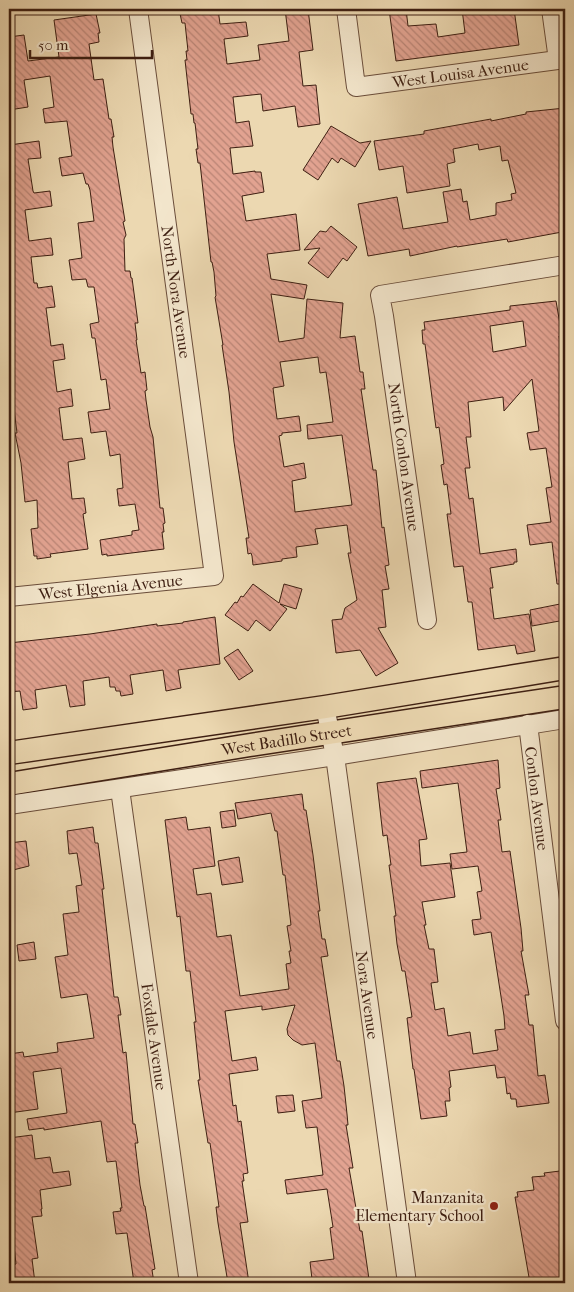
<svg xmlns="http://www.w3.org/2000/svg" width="574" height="1292" viewBox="0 0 574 1292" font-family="'IM FELL French Canon',serif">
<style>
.building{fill:url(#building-back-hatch);stroke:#3e1f12;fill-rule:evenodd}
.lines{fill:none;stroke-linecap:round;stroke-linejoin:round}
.minor-casing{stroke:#6a4d3a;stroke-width:20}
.major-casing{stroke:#3e1f12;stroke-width:25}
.minor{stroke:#f3e6cc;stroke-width:18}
.major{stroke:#ecd8b1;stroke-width:22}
.poi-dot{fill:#8f2418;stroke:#f3e6cc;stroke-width:2}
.labels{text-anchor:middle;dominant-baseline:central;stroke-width:4.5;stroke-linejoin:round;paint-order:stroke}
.street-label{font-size:16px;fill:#3e1f12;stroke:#f3e6cc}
.poi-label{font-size:16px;fill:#3e1f12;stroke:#f3e6cc;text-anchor:end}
</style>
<defs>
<pattern id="building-back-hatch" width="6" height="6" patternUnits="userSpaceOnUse" patternTransform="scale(1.25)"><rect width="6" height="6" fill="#e2a391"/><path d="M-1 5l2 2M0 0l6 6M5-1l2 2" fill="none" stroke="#b98475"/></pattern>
</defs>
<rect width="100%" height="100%" fill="#ecd8b1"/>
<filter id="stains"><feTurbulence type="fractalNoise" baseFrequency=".004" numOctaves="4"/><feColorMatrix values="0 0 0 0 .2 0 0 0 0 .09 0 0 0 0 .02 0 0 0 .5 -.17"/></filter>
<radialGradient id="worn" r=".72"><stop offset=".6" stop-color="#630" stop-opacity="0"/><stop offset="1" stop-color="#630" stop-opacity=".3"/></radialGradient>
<!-- building -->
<g class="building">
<path d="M179,9H218L220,24L246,22L248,36L224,39L227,64L260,60L258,45L289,41L285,9H308L313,50L299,52L303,86L316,85L320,124L298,127L295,106L263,111L261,94L233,97L236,123L249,121L253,146L230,148L233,174L255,171V172H261L264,192L242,196L246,221L296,214L300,250L267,254L271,279L307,285L304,299L271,294L279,342L304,338L307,299L343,303L340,338L355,336L360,372H363L365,389H361L373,470H376L382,528L384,527L389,565L385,566L389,589L382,590L386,627L378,628L398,663L376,676L360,650L336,653L332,620L342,619L345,608L357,600L348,553H351L347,525L315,529L318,544L296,547L297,557L282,559V561L253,565L252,556L251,553L248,554L246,538H249L234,442L229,392L222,345H223L215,297L216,296L214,272L212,262H211L200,163H198L196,149H198L195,123H194L193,114H191L185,60H187L186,51H188L185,23H182ZM318,357L320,373L326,372L333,422L307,425L308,439L342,435L352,505L295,512L292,481L306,478L304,463L284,467L279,436L282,435V433L301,431L299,416L277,419L273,388L284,386L280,362Z"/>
<polygon points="389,9 406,9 408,26 436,24 438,37 465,33 462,9 514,9 519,45 396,61"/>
<polygon points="96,14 100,33 98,33 99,42 89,44 94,80 103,79 109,119 111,119 114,137 112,137 113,147 125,221 123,222 126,235 124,239 125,271 130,271 131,278 132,278 138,323 135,323 137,340 136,340 141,373 145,372 147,390 145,391 146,400 150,427 153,437 160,508 163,508 165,523 163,524 164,532 162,532 164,549 107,556 107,554 102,555 100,540 132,535 132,531 139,530 135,504 119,506 117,489 123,488 120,454 110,456 106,431 91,433 88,412 110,409 106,379 101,380 95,338 92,338 90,324 99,322 94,287 88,287 86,279 72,280 69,260 82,258 78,223 94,221 90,190 88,184 86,184 83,173 62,176 59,158 72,156 67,121 45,123 43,109 54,107 50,76 24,80 28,107 9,110 9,37 24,35 28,61 59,57 54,20"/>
<polygon points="565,108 565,228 561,229 562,232 508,242 507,239 457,247 457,246 410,256 409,249 368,256 358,204 397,197 403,229 448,222 443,192 461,189 463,202 467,201 470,220 496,215 496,203 512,200 511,194 516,193 508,160 502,161 500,146 479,150 478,144 453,149 455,162 447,164 450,186 407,193 403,166 379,170 374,141 424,134 424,131 491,119 491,121 526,114 526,112"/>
<polygon points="331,126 360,143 371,141 355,167 341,158 338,163 332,158 318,180 303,170"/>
<polygon points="39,141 41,158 28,159 33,191 34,193 50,191 52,206 25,210 29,241 51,238 53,255 31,257 34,283 37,283 38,288 52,286 55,307 46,308 51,346 63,344 65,359 53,361 57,392 71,389 73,406 59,408 63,440 82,438 85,459 68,462 72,499 84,498 86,513 83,514 88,549 50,554 51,557 37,559 37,556 34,556 31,529 38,528 37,500 25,502 21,463 15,433 17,433 13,401 11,397 10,398 9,389 9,145"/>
<polygon points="331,226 357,247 347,261 343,258 328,278 308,263 320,248 304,250 320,231 326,232"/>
<path d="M556,301L561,330V335L559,336L565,379V584H557L552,542L530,545L527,525L551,522L546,488L552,487L546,448L530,450L527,433L539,431L532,379L504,411L503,397L468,402L471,437H466L470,468H465L469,499L473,498L480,554L516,549L517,562H514V564L490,568L493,588H490L494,619L529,614L535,651L517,654L515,645L478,650L472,602H468L463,566L454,567L447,514H451L447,484L444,485L441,465L444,464L439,427L436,428L425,344H423L422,330H425L424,322L510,310V306ZM523,321L526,346L493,352L490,326Z"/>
<polygon points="253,584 279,603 284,584 302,589 296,609 280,604 287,609 270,631 256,620 248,631 225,615 235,602 237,603 241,596 243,597"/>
<polygon points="565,603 565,620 532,626 530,610"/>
<polygon points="215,617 220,664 178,670 181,688 166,691 163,670 130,675 133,694 121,696 120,691 116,691 115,687 110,687 109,677 83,681 85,705 70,707 66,685 35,690 37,708 23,710 20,691 9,692 9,643 90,634 157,624 157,626 183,623 183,622"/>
<polygon points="238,649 253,671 239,680 224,658"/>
<polygon points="498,760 500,788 496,789 501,820 498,820 502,852 510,851 521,928 523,951 521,951 529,995 525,995 529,1025 533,1025 538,1076 545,1075 549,1103 517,1107 516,1099 511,1099 510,1093 507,1094 505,1077 497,1078 495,1065 449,1071 451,1087 449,1088 450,1101 445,1101 447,1116 421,1119 414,1069 413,1069 407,1018 412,1017 405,971 402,971 397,944 394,916 396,916 389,865 391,865 387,835 383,836 377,783 416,778 427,839 419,840 421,866 450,863 455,897 422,902 426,925 424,925 429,949 434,949 438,982 431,983 435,1010 444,1008 448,1036 470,1032 473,1054 498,1050 495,1030 505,1029 504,1016 491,932 474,935 472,920 481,919 477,892 482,891 478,866 452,869 450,854 467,852 458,783 422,788 420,771"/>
<polygon points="302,794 304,810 306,810 313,855 320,911 318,911 322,939 325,939 328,956 321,957 337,1061 340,1061 344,1086 347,1114 348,1125 346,1125 353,1168 349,1168 360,1231 362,1231 369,1279 366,1279 367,1283 315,1283 314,1279 312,1279 310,1262 334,1259 330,1228 333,1227 327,1189 287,1194 285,1180 323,1175 317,1127 306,1128 302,1101 322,1098 315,1043 302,1045 293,1040 288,1035 287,1029 295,1005 262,1010 262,1006 225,1011 232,1061 256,1057 258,1070 229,1074 233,1106 236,1105 238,1122 241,1121 248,1173 243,1174 244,1181 242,1181 248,1222 240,1223 249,1283 228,1283 218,1223 216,1207 219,1207 210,1143 208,1143 198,1080 200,1080 194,1022 196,1022 190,971 186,971 180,916 177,917 165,820 186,817 188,830 210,827 215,866 193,869 197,895 211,893 217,937 231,935 240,996 289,989 286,964 291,963 289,951 291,951 287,926 291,925 285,875 283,875 277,831 275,831 271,813 238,819 235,803"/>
<polygon points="234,810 236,826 222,828 220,812"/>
<polygon points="93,827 95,843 98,843 104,889 102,889 114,997 118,997 121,1015 118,1015 123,1053 126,1052 133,1124 135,1124 138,1143 135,1143 140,1185 144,1206 145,1206 155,1269 152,1270 154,1283 134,1283 127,1233 116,1234 113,1212 121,1211 120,1208 122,1208 116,1161 107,1162 101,1121 44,1130 44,1128 29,1130 27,1119 67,1113 61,1068 33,1072 38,1109 9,1113 9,1054 23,1052 24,1057 58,1052 57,1043 94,1038 87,994 61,998 55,957 68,955 63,914 79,912 76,886 82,885 77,853 69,854 67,831"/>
<polygon points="26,841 29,866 9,871 9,843"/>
<polygon points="239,857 243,882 222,885 218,861"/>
<polygon points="34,942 36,959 19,961 17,945"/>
<polygon points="293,1095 295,1111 278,1113 276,1096"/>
<polygon points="32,1135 35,1159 50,1157 53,1173 69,1171 71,1185 40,1190 42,1209 41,1209 42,1216 32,1217 38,1258 32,1259 35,1283 13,1283 11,1265 16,1264 11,1219 9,1220 9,1138"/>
<polygon points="560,1171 561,1182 565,1182 565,1279 530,1283 515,1197 518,1197 517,1192 534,1190 532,1177 545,1176 544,1173"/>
</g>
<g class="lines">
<!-- minor casing -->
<g class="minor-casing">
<g id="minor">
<path id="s1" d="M346,9L356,87L565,59"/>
<polyline points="551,9 558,60"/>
<path id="s2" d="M9,597L214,576L138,9"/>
<polyline points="427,620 384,316 380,295 565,265"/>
<path id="s3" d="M325,707L335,756L407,1283"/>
<path id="s4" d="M528,724L565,1021"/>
<path id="s5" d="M120,789L189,1283"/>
<polyline points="9,805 335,756 565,719"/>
</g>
</g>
<!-- major casing -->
<g class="major-casing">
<g id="major">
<polyline points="9,753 325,707 565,668"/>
<path id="s6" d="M9,784L250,745L565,697"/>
</g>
</g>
<!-- minor -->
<use href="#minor" class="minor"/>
<!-- major -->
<use href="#major" class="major"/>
</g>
<!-- markers -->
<circle class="poi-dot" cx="494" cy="1206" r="5"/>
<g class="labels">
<!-- street labels -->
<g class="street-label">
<text stroke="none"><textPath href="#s1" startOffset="184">West Louisa Avenue</textPath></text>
<text transform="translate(176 292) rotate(82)">North Nora Avenue</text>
<text transform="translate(404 457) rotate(82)">North Conlon Avenue</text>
<text stroke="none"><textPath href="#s2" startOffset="102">West Elgenia Avenue</textPath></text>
<text stroke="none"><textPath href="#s6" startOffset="281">West Badillo Street</textPath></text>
<text stroke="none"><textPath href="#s4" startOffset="75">Conlon Avenue</textPath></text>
<text stroke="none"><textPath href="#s3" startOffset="291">Nora Avenue</textPath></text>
<text stroke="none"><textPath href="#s5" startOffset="250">Foxdale Avenue</textPath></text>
</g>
<!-- poi labels -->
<g class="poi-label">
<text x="484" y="1197">Manzanita<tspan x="484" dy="18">Elementary School</tspan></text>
</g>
</g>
<!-- margin -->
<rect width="574" height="1292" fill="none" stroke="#ecd8b1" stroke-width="30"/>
<rect x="10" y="10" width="554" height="1272" fill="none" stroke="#3e1f12" stroke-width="2.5"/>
<rect x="15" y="15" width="544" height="1262" fill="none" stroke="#3e1f12"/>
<!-- scale -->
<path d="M30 50v8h122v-8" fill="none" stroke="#3e1f12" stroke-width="2.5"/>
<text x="38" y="50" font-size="15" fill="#3e1f12" stroke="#f3e6cc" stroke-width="4" paint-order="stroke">50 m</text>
<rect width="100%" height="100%" filter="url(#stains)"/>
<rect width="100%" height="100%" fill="url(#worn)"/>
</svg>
